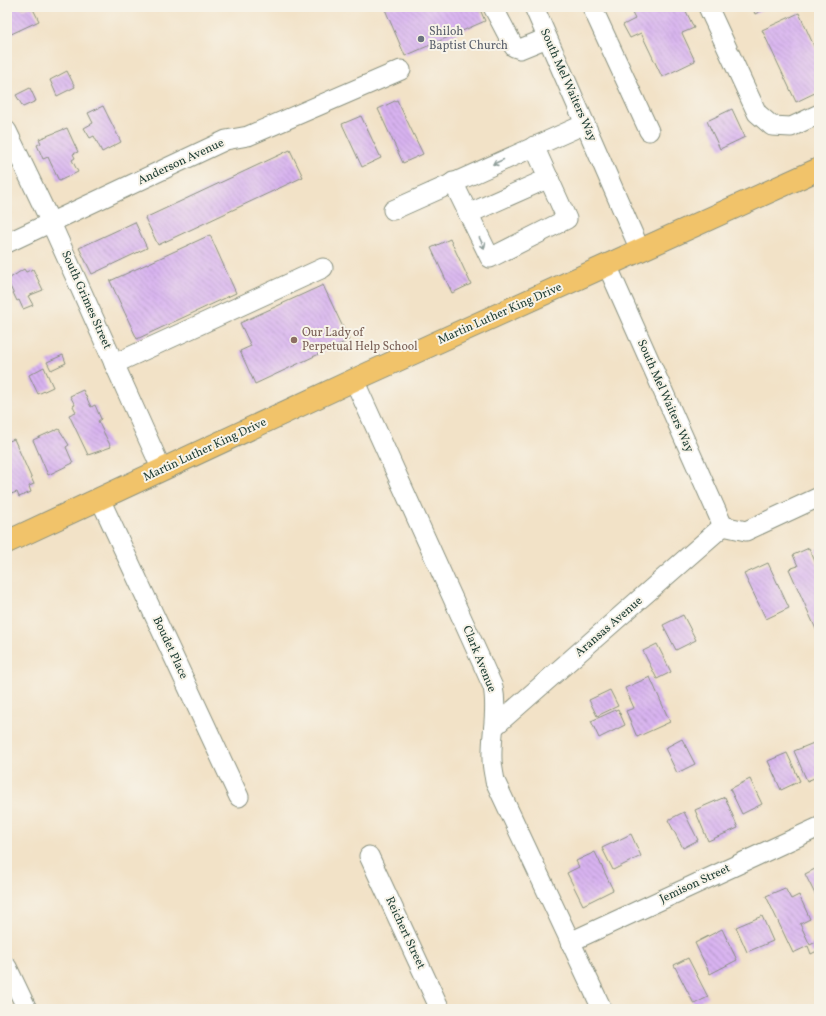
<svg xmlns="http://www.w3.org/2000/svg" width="826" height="1016" viewBox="0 0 826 1016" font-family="Vollkorn,serif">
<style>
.building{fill:url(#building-back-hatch)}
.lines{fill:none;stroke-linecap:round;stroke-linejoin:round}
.minor-casing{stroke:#88907e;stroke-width:21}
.major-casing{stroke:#88907e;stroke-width:24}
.minor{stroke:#fff;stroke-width:19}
.major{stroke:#f1c36a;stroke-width:22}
.oneway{stroke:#8f9e9a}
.worship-dot{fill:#6b7280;stroke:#f7f3e8;stroke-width:1.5}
.education-dot{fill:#8d6e63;stroke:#f7f3e8;stroke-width:1.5}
.labels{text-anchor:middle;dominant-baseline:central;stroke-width:4;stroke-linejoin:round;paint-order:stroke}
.worship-label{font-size:12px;fill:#5b616d;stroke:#f7f3e8;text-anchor:start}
.street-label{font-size:12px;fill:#1f3d34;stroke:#f7f3e8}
.education-label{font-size:12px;fill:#785e54;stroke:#f7f3e8;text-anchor:start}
</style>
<defs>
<pattern id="building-back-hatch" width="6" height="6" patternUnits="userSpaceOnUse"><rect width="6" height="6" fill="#d8b2f0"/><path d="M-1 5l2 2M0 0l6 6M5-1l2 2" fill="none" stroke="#af92c3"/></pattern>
</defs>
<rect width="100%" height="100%" fill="#f7f3e8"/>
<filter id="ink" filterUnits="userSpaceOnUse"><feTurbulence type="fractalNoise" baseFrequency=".025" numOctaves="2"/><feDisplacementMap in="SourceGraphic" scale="8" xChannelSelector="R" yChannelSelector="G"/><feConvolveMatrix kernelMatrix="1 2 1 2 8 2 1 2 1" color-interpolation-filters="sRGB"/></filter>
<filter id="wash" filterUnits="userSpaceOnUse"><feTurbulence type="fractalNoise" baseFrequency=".012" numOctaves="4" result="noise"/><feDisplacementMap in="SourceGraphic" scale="16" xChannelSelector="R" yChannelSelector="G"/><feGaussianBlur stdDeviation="0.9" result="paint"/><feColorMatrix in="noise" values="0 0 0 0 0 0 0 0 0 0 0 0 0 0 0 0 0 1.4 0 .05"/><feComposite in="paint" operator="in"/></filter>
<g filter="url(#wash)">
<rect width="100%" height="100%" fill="#f2e2c7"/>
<g id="blocks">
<!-- building -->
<g class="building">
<polygon points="13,7 23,9 32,7 39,21 7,36 7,10"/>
<polygon points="384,7 479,7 485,21 405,56"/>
<polygon points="629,7 684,7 694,28 682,33 695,61 662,77 641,33 630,38 623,25 635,19"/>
<polygon points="752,7 769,7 755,14"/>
<polygon points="799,13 819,57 819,91 796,102 762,30"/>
<polygon points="67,71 75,87 57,96 50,80"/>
<polygon points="30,88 36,101 23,107 16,95"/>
<polygon points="397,100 423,154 403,163 378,109"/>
<polygon points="103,106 121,142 102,152 94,136 90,138 84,128 93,123 88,113"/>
<polygon points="732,109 745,137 720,149 707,121"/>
<polygon points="361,116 381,158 362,167 342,124"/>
<polygon points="67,128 78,152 73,154 75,158 72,160 78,172 59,181 48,157 43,159 37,145 41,143 39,139"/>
<polygon points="290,150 303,177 158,245 145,218"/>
<polygon points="135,222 147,248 92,274 79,248"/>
<polygon points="210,235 236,293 137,339 110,281"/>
<polygon points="450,239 471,284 452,293 431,248"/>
<polygon points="24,269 26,272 33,269 43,290 28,296 33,305 23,309 19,300 17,301 7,280"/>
<polygon points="323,285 349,340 255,384 240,351 251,346 240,323"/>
<polygon points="63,355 66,363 51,370 47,362"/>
<polygon points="44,367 53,387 38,394 29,375"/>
<polygon points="83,390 91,407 95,405 101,419 98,421 111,447 88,455 69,415 76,412 73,406 75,405 70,396"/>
<polygon points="59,429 69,445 66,447 73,463 48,475 33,440 55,430 55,431"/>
<polygon points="14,439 34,484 29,486 31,492 19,497 17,492 11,494 7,485 7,442"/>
<polygon points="819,547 819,557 815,549"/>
<polygon points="809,548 819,570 819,636 789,569 798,566 793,555"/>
<polygon points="768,563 789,608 766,619 744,574"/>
<polygon points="683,615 696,640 676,650 663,625"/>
<polygon points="657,644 671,672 657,679 643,651"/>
<polygon points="650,677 670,722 637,737 626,711 634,708 625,688"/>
<polygon points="610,690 618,706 597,716 589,700"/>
<polygon points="618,709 625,725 599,738 591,721"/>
<polygon points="682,739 695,764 677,773 665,748"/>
<polygon points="816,742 819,749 819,776 807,781 794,751"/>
<polygon points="787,753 800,781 781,790 768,761"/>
<polygon points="750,779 762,804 742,814 730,789"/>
<polygon points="725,797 738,828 708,841 695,810"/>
<polygon points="684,812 698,840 683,848 668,820"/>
<polygon points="631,834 641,856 613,870 602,848"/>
<polygon points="595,852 613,890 583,905 567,873 579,867 576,861"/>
<polygon points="819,867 819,902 805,874"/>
<polygon points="785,888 791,899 799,895 810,919 800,924 810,945 818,941 819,944 819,950 811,954 808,946 793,953 766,896"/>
<polygon points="762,916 773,941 747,952 736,927"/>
<polygon points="722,929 737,960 710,974 695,943"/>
<polygon points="688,958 708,997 694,1004 674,965"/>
</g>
</g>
</g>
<g filter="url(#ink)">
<use href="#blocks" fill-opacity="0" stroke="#88907e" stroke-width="1"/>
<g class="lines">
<!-- minor casing -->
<g class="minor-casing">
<g id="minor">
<polyline points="493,7 514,47 520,49 547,38"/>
<polyline points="534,7 640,250"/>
<polyline points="592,7 649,131"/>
<polyline points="708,7 757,113 772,126 791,127 819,114"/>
<polyline points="7,131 51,223 162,470"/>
<polyline points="453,182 490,258 567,219 534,146"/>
<polyline points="393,210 585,124"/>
<polyline points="468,214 549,178"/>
<polyline points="7,243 226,140 248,136 401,70"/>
<polyline points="607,265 723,526"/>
<polyline points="114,364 323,268"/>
<path d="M354,380L493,687C498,711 491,734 492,759C492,767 494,774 495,781L602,1009"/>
<polyline points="100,499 239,797"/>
<polyline points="723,526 746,531 819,497"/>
<polyline points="494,727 723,526"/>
<polyline points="369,856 440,1009"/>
<polyline points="570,942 819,827"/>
<polyline points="7,967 27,1009"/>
</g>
</g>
<!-- major casing -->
<g class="major-casing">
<polyline id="major" points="7,542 354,380 819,169"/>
</g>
<!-- minor -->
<use href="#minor" class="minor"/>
<!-- major -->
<use href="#major" class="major"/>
</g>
<!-- one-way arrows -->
<defs><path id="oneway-shaft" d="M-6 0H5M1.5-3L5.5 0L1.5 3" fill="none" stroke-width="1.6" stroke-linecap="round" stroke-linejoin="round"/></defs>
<g class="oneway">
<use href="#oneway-shaft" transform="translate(498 162) rotate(156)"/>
<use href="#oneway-shaft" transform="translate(482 243) rotate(64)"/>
</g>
</g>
<!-- markers -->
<circle class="worship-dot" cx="421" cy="39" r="4"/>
<circle class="education-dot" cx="294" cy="340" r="4"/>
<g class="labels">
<!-- worship labels -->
<g class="worship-label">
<text x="429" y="32">Shiloh<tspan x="429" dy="14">Baptist Church</tspan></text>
</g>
<!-- street labels -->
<g class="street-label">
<text transform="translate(568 85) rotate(66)">South Mel Waiters Way</text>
<text transform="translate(181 162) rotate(-25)">Anderson Avenue</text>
<text transform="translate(86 300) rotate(66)">South Grimes Street</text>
<text transform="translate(500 314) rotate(-24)">Martin Luther King Drive</text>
<text transform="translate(665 396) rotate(66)">South Mel Waiters Way</text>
<text transform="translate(205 450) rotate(-25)">Martin Luther King Drive</text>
<text transform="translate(609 627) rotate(-41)">Aransas Avenue</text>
<text transform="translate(170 648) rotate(65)">Boudet Place</text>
<text transform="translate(479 659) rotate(68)">Clark Avenue</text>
<text transform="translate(695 884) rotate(-25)">Jemison Street</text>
<text transform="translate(405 933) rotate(65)">Reichert Street</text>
</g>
<!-- education labels -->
<g class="education-label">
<text x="302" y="333">Our Lady of<tspan x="302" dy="14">Perpetual Help School</tspan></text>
</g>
</g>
<!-- margin -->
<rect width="826" height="1016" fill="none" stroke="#f7f3e8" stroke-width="24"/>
</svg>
